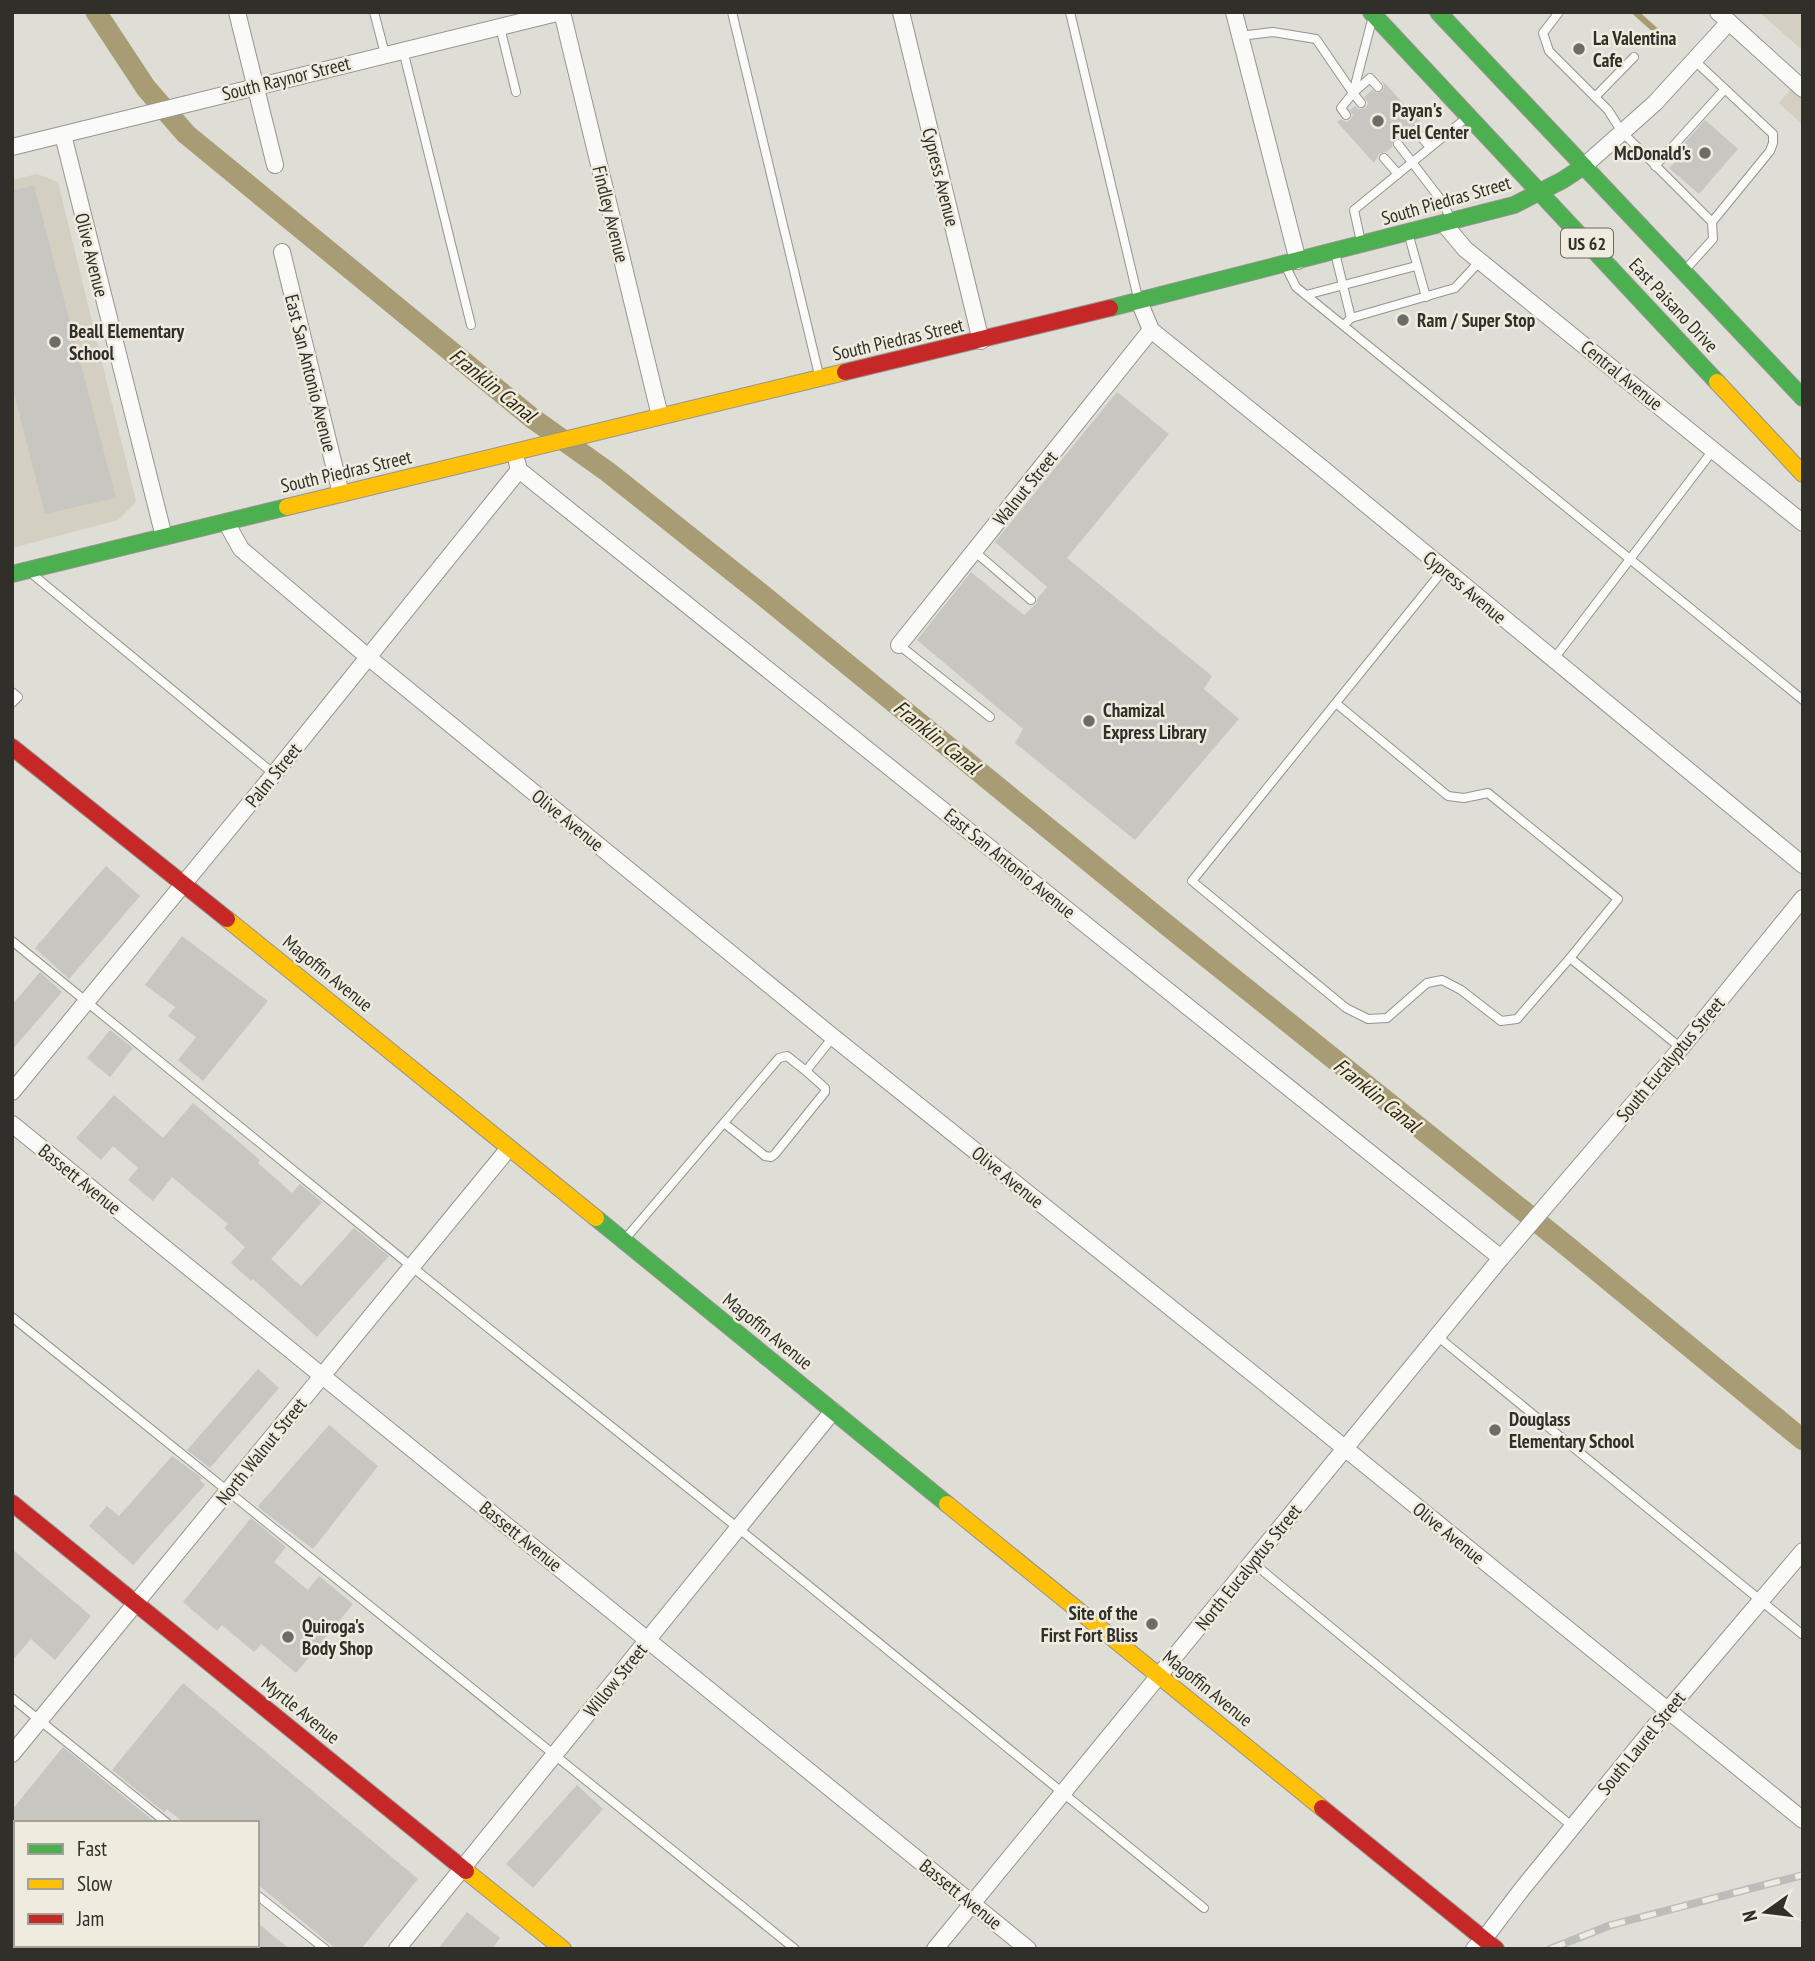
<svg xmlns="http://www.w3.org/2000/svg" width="1815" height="1961" viewBox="0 0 1815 1961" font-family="'PT Sans Narrow',sans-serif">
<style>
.built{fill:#d3d0c2}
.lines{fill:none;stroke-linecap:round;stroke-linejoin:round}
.stream{stroke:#a79c73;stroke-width:6}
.canal{stroke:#a79c73;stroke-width:21}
.building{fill:#c8c6c1}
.lane-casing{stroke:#95948e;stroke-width:10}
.street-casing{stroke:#95948e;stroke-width:18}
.fast-casing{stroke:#95948e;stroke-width:18}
.slow-casing{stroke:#95948e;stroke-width:18}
.jam-casing{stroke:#95948e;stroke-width:18}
.lane{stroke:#fafaf9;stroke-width:8}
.street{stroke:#fafaf9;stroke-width:16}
.fast{stroke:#4caf50;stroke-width:16}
.slow{stroke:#ffc107;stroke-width:16}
.jam{stroke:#c62828;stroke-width:16}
.rail-casing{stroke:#bcbcba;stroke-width:8}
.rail{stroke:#efecdf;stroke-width:5;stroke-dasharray:16;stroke-linecap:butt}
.poi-dot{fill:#6d6c66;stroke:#efecdf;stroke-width:2.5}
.labels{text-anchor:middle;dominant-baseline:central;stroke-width:5;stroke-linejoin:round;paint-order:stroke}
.shield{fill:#efecdf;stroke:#696860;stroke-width:2}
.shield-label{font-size:18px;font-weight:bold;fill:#302f2a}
.poi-label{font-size:19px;font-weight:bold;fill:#302f2a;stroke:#efecdf;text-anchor:start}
.street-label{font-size:19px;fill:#302f2a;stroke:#efecdf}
.water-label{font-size:21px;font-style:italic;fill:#30290e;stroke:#efecdf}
</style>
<rect width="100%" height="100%" fill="#deddd6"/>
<!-- built -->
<g class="built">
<polygon points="1759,12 1803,12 1803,51"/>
<polygon points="1803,75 1803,125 1779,103"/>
<polygon points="37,174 58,182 136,502 118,520 12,548 12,180"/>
</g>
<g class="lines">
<!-- stream -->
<polyline class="stream" points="1635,12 1665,39"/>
<!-- canal -->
<polyline class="canal" points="96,12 146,88 186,134 532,418 608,472 760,593 1168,926 1567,1246 1803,1440"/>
</g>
<!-- building -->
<g class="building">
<polygon points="1382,80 1419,121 1410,126 1401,138 1394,139 1392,147 1386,152 1379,154 1374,163 1337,122 1341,119 1346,122 1350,120 1353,115 1350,110 1355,106 1359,109 1366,108 1368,103 1364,97 1372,90 1377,93 1383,91 1384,86"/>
<polygon points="1705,120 1738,149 1699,194 1669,168 1676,161 1672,157"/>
<polygon points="34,185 116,498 45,514 12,386 12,191"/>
<polygon points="1117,392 1169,434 1067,558 1212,676 1204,689 1239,719 1135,840 1015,743 1023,729 917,640 971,572 1024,615 1036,604 1037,599 1047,587 995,542"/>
<polygon points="106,866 140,896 69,979 35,948"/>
<polygon points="182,936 268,1001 203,1081 178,1060 196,1037 168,1016 175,1007 145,985"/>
<polygon points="40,972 62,992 12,1050 12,1005"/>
<polygon points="110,1030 133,1048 110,1077 87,1058"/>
<polygon points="114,1095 163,1138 193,1103 260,1160 258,1163 292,1193 300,1184 322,1202 271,1259 301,1286 354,1228 389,1256 317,1337 253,1279 251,1281 231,1263 245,1247 224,1228 228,1224 172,1177 153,1201 128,1180 138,1168 113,1146 101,1160 76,1138"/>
<polygon points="258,1369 279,1388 210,1468 187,1450"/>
<polygon points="329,1425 378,1466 313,1549 259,1508 259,1505"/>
<polygon points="172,1456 202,1478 200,1480 205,1485 133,1565 89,1526 107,1506 119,1516"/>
<polygon points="251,1518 286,1547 274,1562 308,1590 319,1576 353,1604 296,1673 261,1644 254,1652 222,1625 217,1631 183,1602"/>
<polygon points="12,1549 91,1616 55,1660 31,1639 12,1661"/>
<polygon points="183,1683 418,1879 361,1949 336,1949 257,1884 257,1823 184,1823 167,1809 164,1812 112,1770"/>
<polygon points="63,1747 156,1823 12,1823 12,1810"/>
<polygon points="577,1785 603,1809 533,1888 506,1864"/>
<polygon points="467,1912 500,1938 492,1949 438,1949"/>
<polygon points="257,1922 272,1935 290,1949 257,1949"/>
</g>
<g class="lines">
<!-- lane casing -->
<g class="lane-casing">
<g id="lane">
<polyline points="374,12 385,54"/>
<polyline points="732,12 819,375"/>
<polyline points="1070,12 1138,298"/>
<polyline points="1559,12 1543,33 1549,51 1608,110 1622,132 1712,222"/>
<polyline points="500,27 516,92"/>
<polyline points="1240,36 1273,32 1316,39 1353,93"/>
<polyline points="403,50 471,325"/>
<polyline points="1595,97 1634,57"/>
<polyline points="1361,103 1353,93 1372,20"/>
<polyline points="1346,115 1341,108 1353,93 1370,78 1378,87"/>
<polyline points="1415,130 1430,147"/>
<polyline points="1398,144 1441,200 1451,219"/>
<polyline points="1384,158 1398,174"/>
<polyline points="1655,166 1725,89"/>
<polyline points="1409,236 1426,297"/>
<polyline points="1361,242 1354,210 1465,119"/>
<polyline points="1335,253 1351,318"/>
<polyline points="1286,267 1296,287 1803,700"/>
<polyline points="1685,270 1713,239 1712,222 1770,151 1773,143 1773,134 1695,61"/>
<polyline points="1306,295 1416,266"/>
<polyline points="1344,325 1351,318 1455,288 1480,261"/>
<polyline points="974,551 1031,600"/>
<polyline points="1444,569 1192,881 1346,1008 1368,1019 1387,1018 1427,983 1442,980 1461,990 1501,1021 1517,1019 1570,958"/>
<polyline points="31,573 274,774"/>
<polyline points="899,645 990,717"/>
<polyline points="1553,660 1714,449"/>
<polyline points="12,692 18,697 12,703"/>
<polyline points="1337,704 1448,796 1464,798 1488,793 1618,899 1570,958 1681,1048"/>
<polyline points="12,941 411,1266 738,1528 1204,1908"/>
<polyline points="724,1123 765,1156 771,1157 775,1154 825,1092 825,1088 806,1071"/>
<polyline points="626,1238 779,1058 787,1056 806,1071 833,1037"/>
<polyline points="12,1317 795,1949"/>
<polyline points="1437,1336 1803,1635"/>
<polyline points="1252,1562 1573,1827"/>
<polyline points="12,1698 167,1823"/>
<polyline points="257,1895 325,1949"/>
</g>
</g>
<!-- street casing -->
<g class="street-casing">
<g id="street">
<polyline points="237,12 275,165"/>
<polyline points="562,12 660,416"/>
<polyline points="901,12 981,341"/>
<polyline points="1234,12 1298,261"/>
<polyline points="1718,12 1803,89"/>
<polyline points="63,135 164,537"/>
<polyline points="12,147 561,12"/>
<polyline points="1584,166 1655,103 1729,22"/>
<polyline points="1444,224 1465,249 1803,523"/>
<polyline points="282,252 341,494"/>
<polyline points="1139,301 1151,330 1322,468 1803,865"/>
<polyline points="519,470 1501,1258"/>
<polyline points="226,522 241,549 368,657 833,1037 1262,1381 1803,1820"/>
<polyline points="899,645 1151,330"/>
<polyline points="12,1092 274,774 519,470 517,462"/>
<polyline points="12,1124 1028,1949"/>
<polyline points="12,1754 509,1148"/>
<polyline points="397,1949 833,1411"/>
<polyline points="935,1949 1501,1258 1681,1048 1803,898"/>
<polyline points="1474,1949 1484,1939 1522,1889 1668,1710 1803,1551"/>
</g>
</g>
<!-- fast casing -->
<g class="fast-casing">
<g id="fast">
<polyline points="1371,12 1717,382"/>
<polyline points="1438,12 1803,398"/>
<polyline points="1110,308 1514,205 1563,180 1584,166"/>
<polyline points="12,574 287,507"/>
<polyline points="596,1218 947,1504"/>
<polyline points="92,1945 96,1949"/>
</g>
</g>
<!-- slow casing -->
<g class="slow-casing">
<g id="slow">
<polyline points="1717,382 1803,474"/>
<polyline points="287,507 845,372"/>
<polyline points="227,919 596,1218"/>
<polyline points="947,1504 1322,1808"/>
<polyline points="466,1871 563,1949"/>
</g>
</g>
<!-- jam casing -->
<g class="jam-casing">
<g id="jam">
<polyline points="845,372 1110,308"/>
<polyline points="12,747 227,919"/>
<polyline points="12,1503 466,1871"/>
<polyline points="1322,1808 1496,1949"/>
<polyline points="12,1880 16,1883"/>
</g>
</g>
<!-- lane -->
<use href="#lane" class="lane"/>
<!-- street -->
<use href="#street" class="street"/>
<!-- fast -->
<use href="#fast" class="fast"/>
<!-- slow -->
<use href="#slow" class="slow"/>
<!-- jam -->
<use href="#jam" class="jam"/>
<!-- rail casing -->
<g class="rail-casing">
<polyline id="rail" points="1550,1949 1611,1925 1803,1875"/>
</g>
<!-- rail -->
<use href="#rail" class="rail"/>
</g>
<!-- markers -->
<g class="poi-dot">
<circle cx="1579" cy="49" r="7"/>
<circle cx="1378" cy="121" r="7"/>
<circle cx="1705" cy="153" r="7"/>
<circle cx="1403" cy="320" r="7"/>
<circle cx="55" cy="342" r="7"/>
<circle cx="1089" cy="721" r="7"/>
<circle cx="1495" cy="1430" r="7"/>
<circle cx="1152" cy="1624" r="7"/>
<circle cx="288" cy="1637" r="7"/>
</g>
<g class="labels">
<!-- shield labels -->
<rect class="shield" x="1561" y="228.5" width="52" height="29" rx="5"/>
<g class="shield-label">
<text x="1587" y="243">US 62</text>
</g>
<!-- poi labels -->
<g class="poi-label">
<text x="1593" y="38">La Valentina<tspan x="1593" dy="22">Cafe</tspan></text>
<text x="1392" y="110">Payan's<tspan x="1392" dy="22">Fuel Center</tspan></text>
<text x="1691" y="153" text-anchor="end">McDonald's</text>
<text x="1417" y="320">Ram / Super Stop</text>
<text x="69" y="331">Beall Elementary<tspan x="69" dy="22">School</tspan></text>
<text x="1103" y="710">Chamizal<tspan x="1103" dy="22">Express Library</tspan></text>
<text x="1509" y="1419">Douglass<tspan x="1509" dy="22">Elementary School</tspan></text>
<text x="1138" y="1613" text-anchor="end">Site of the<tspan x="1138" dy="22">First Fort Bliss</tspan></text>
<text x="302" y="1626">Quiroga's<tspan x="302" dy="22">Body Shop</tspan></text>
</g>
<!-- street labels -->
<g class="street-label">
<text transform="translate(286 78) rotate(-14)">South Raynor Street</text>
<text transform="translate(941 177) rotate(76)">Cypress Avenue</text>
<text transform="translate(1446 200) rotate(-16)">South Piedras Street</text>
<text transform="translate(611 214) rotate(76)">Findley Avenue</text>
<text transform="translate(92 255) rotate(76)">Olive Avenue</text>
<text transform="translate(1674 305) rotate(47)">East Paisano Drive</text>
<text transform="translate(898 339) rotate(-13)">South Piedras Street</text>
<text transform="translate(311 373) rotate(76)">East San Antonio Avenue</text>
<text transform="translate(1622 375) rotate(39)">Central Avenue</text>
<text transform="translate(346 471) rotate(-13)">South Piedras Street</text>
<text transform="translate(1025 488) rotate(-51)">Walnut Street</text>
<text transform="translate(1465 587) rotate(40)">Cypress Avenue</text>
<text transform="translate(273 775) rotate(-51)">Palm Street</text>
<text transform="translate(568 820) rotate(39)">Olive Avenue</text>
<text transform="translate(1010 863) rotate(39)">East San Antonio Avenue</text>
<text transform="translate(328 973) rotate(39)">Magoffin Avenue</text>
<text transform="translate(1670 1059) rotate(-50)">South Eucalyptus Street</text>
<text transform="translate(1008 1177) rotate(39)">Olive Avenue</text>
<text transform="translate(80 1179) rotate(39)">Bassett Avenue</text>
<text transform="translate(768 1331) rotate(39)">Magoffin Avenue</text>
<text transform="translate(261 1451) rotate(-51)">North Walnut Street</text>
<text transform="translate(1449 1533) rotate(39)">Olive Avenue</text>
<text transform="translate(521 1536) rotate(39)">Bassett Avenue</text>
<text transform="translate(1248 1567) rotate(-51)">North Eucalyptus Street</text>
<text transform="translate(615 1680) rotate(-51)">Willow Street</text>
<text transform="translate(1208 1688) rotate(39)">Magoffin Avenue</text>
<text transform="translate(301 1710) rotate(39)">Myrtle Avenue</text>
<text transform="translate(1641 1743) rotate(-51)">South Laurel Street</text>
<text transform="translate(961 1894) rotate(39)">Bassett Avenue</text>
</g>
<!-- water labels -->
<g class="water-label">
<text transform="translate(493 385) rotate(39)">Franklin Canal</text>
<text transform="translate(937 737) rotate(39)">Franklin Canal</text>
<text transform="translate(1377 1095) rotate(39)">Franklin Canal</text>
</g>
</g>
<!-- border -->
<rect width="1815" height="1961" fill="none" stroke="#302f2a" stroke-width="28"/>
<!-- legend -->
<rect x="14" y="1821" width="245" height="126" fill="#efecdf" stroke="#a3a097" stroke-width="2"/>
<rect x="28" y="1844" width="35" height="10" fill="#4caf50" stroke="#a3a097" stroke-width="2"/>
<text x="77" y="1856" font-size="21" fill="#302f2a">Fast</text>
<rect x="28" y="1879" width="35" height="10" fill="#ffc107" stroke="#a3a097" stroke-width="2"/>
<text x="77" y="1891" font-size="21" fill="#302f2a">Slow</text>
<rect x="28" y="1914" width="35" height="10" fill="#c62828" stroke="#a3a097" stroke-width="2"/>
<text x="77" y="1926" font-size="21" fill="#302f2a">Jam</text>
<!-- north arrow -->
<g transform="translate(1766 1912) rotate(256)" stroke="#efecdf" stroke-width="5" paint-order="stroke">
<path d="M0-5L12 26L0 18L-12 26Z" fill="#302f2a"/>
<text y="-10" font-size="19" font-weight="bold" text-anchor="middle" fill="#302f2a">N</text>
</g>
</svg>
